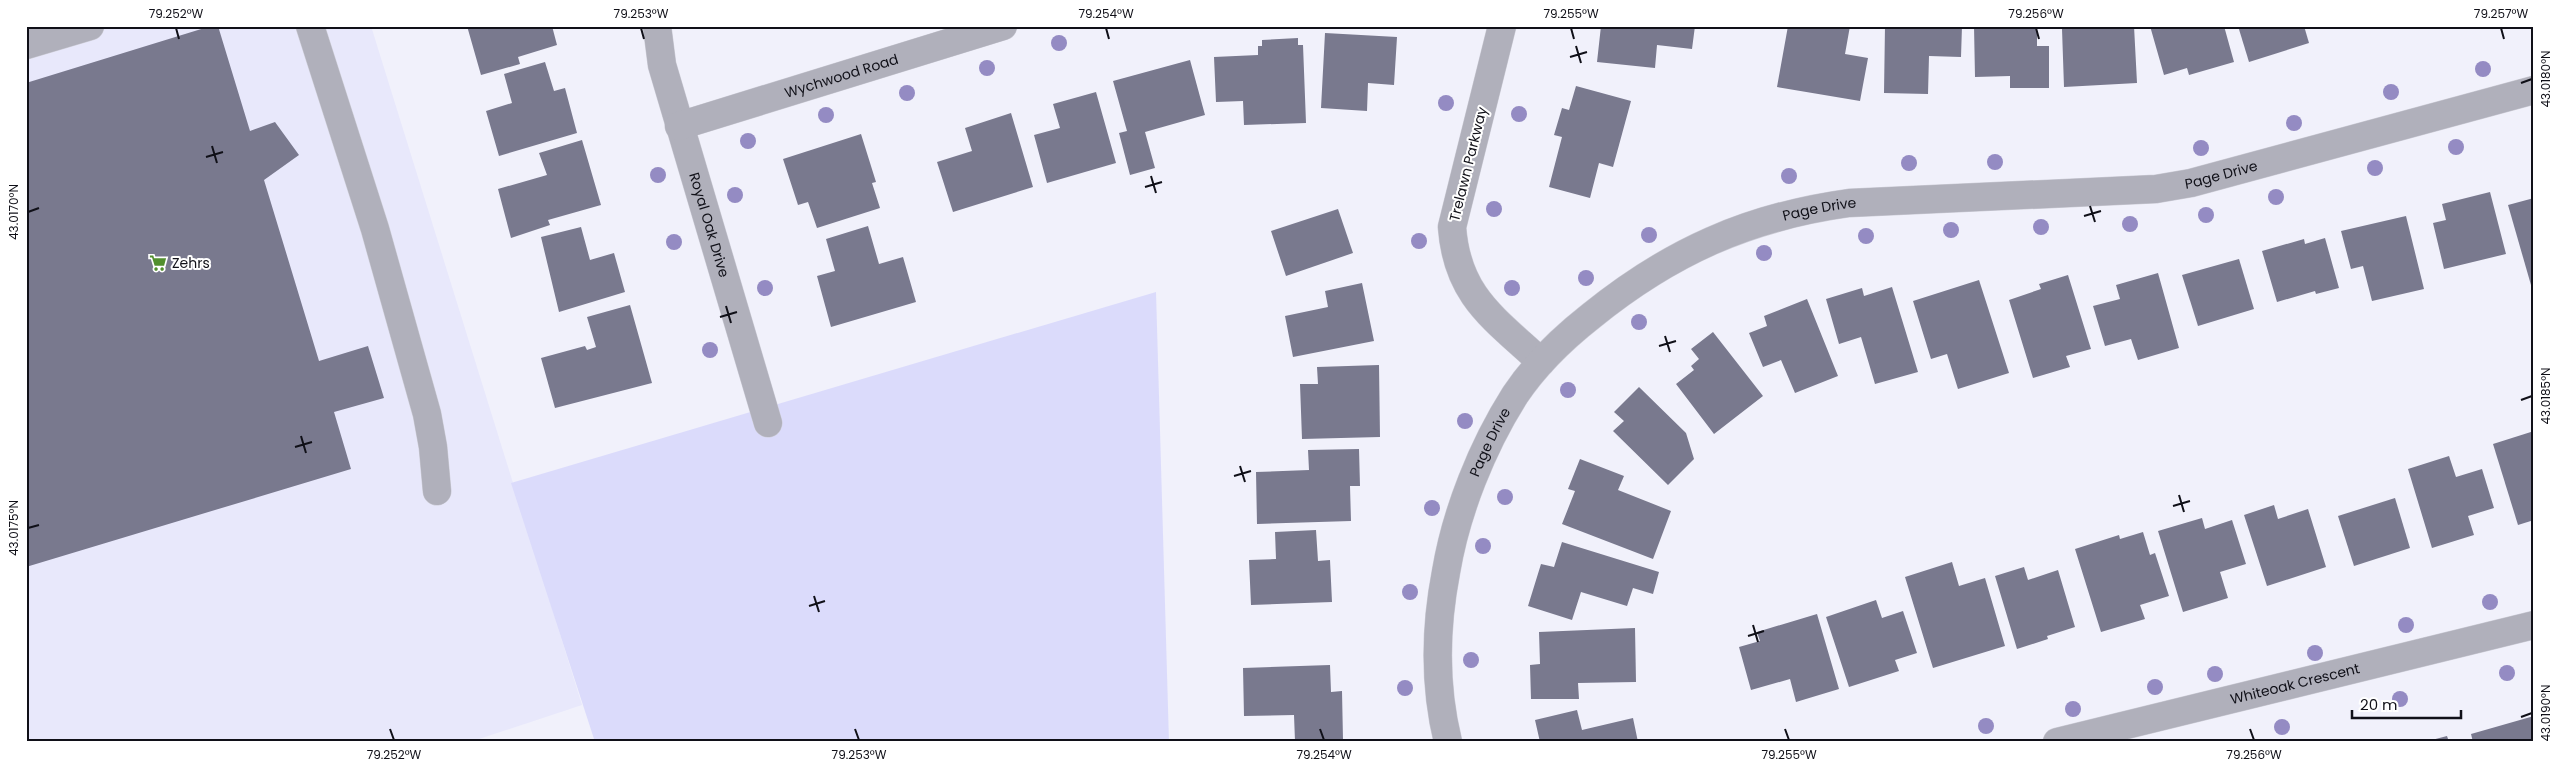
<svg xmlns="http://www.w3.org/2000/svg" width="2560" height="768" viewBox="0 0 2560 768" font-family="Poppins,sans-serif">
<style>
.built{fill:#e8e8fb}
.green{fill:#dbdbfb}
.building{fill:#79798e}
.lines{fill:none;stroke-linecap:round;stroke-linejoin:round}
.minor-casing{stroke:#cdcdd7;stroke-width:29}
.minor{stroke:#b0b0bb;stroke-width:28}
.tree{fill:#948bc3}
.ticks{fill:none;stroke:#101018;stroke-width:2}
.labels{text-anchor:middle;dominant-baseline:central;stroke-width:4;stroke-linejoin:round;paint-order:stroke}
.street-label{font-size:14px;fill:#101018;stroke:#fff}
.poi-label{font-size:14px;fill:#101018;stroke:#fff;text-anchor:start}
.neatline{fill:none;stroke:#101018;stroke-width:2}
.ticks-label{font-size:12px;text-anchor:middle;fill:#101018}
</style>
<rect width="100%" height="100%" fill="#f1f1fb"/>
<!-- built -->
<polygon class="built" points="26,26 371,26 582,705 470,742 26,742"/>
<!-- green -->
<polygon class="green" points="1156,292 1169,742 595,742 511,483"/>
<!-- building -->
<g class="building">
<polygon points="211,26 218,26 250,131 275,122 299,155 264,180 319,361 368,346 384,398 334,412 351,469 26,567 26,83"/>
<polygon points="467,26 552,26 557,45 518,57 520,64 481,75"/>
<polygon points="1601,26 1695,26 1692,49 1657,45 1655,68 1597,62"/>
<polygon points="1788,26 1850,26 1845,54 1868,58 1860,101 1777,87"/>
<polygon points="1885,26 1962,26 1961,57 1929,56 1928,94 1884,93"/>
<polygon points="1974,26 2037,26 2037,46 2049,46 2049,88 2010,88 2010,76 1975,77"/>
<polygon points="2059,26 2134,26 2137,83 2064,87 2062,29 2059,29"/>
<polygon points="2150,26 2224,26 2234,62 2189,75 2187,68 2164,75"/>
<polygon points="2238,26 2304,26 2309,43 2249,62"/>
<polygon points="1325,33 1397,37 1394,85 1368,83 1367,111 1321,108"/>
<polygon points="1298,38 1298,45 1303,45 1306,123 1244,125 1243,101 1216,102 1214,57 1258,55 1258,46 1262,46 1262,40"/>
<polygon points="1190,60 1205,115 1145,132 1155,168 1130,175 1119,133 1127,131 1113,81"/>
<polygon points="545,62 554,91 565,88 577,133 499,156 486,111 512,103 504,74"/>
<polygon points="1576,86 1631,101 1613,167 1599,163 1590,198 1549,187 1562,137 1554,135 1562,108 1569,110"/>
<polygon points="1096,92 1116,163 1047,183 1034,135 1060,128 1053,104"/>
<polygon points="1011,113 1033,187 953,212 937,162 972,151 965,128"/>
<polygon points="861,134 876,182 872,183 880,208 817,228 808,202 798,205 783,159"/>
<polygon points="582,140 601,205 548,220 550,225 511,238 498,189 547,175 539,153"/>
<polygon points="2490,192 2506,254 2444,269 2433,223 2446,220 2442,204"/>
<polygon points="2534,198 2534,292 2533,292 2508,205"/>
<polygon points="1338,209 1353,253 1286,276 1271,231"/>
<polygon points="2406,216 2424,289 2372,301 2363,266 2351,269 2341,231"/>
<polygon points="868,226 879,264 903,257 916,302 831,327 817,276 835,271 826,239"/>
<polygon points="581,227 590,260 614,253 625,292 559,312 541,237"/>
<polygon points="2325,238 2339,288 2316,294 2315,291 2277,302 2262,251 2304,239 2305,244"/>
<polygon points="2239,259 2254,309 2198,326 2182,275"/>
<polygon points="2158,273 2179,348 2138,360 2131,339 2105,346 2093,306 2120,299 2116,285"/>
<polygon points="2068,275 2091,349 2066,356 2070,367 2033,378 2009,300 2041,289 2039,284"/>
<polygon points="1979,280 2009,373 1958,389 1947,354 1931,359 1913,301"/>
<polygon points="1362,283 1374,341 1293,357 1285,316 1328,307 1325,291"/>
<polygon points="1892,287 1918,372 1875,384 1861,337 1839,344 1826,299 1862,288 1864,296"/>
<polygon points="1807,299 1838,376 1795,393 1781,360 1763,367 1749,333 1767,326 1764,316"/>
<polygon points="630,305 652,383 555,408 541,358 585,346 587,350 596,347 587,317"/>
<polygon points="1713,332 1763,396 1714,434 1676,384 1694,370 1691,366 1699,359 1691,349"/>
<polygon points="1379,365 1380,437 1302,439 1300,384 1318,384 1317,367"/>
<polygon points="1639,387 1686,433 1694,459 1668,485 1613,431 1624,421 1614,412"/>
<polygon points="2534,431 2534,520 2518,525 2493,444"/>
<polygon points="1359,449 1360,486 1350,486 1351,521 1257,524 1256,472 1309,470 1308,450"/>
<polygon points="2449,456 2456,477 2482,469 2494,508 2468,516 2474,535 2432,548 2408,469"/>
<polygon points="1580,459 1624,476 1618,490 1671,511 1653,559 1562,524 1575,491 1568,489"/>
<polygon points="2395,498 2410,548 2354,566 2338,516"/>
<polygon points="2274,505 2278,519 2308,509 2326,567 2267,586 2244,515"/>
<polygon points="2202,518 2205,529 2232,520 2246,564 2220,572 2228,598 2183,612 2158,531"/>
<polygon points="1316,530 1318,561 1330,560 1332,602 1251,605 1249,560 1276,559 1275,532"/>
<polygon points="2143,532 2150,555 2155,553 2169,596 2140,605 2145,619 2101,632 2075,549 2119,535 2120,539"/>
<polygon points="1562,542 1659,572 1653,594 1633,588 1627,606 1581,592 1572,620 1528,606 1541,564 1554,567"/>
<polygon points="1952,562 1959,586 1985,578 2005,646 1933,668 1905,577"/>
<polygon points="2024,567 2028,580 2058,570 2075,627 2047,636 2048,639 2017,649 1995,576"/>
<polygon points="1876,600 1882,618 1903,611 1917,653 1895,660 1899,671 1849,687 1826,617"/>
<polygon points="1817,614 1839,689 1796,702 1790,679 1751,690 1739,647 1760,641 1757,632"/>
<polygon points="1635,628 1636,682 1578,683 1579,699 1531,699 1530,665 1540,664 1539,632"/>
<polygon points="1330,665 1331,692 1342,691 1343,740 1295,741 1294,715 1244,716 1243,668"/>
<polygon points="1577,710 1582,730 1633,718 1638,742 1540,742 1535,720"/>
<polygon points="2534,716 2534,742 2473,742 2471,734"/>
<polygon points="2447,736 2449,742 2428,742 2428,741"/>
</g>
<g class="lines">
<!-- minor casing -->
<g class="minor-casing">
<g id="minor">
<polyline points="310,26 375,229 427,414 433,447 437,491"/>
<path id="s1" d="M657,26L662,65L768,423"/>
<path d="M1502,26L1452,227C1457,296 1494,318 1541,362"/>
<polyline points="26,45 90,26"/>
<path id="s2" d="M679,126L1003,26"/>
<path id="s3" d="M1448,742C1434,685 1435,629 1446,572C1456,512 1482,447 1515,395C1535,365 1563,338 1591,316C1670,252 1748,217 1849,203L2156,189L2191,183L2534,90"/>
<path id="s4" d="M2057,742L2534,625"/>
</g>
</g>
<!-- minor -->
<use href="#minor" class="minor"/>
</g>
<!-- trees -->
<g class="tree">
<circle cx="1059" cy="43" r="8"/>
<circle cx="987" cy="68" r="8"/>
<circle cx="2483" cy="69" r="8"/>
<circle cx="2391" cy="92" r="8"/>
<circle cx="907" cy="93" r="8"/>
<circle cx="1446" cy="103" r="8"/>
<circle cx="1519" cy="114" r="8"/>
<circle cx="826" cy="115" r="8"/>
<circle cx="2294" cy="123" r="8"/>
<circle cx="748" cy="141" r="8"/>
<circle cx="2456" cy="147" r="8"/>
<circle cx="2201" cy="148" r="8"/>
<circle cx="1995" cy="162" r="8"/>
<circle cx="1909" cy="163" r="8"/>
<circle cx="2375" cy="168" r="8"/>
<circle cx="658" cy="175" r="8"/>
<circle cx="1789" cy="176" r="8"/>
<circle cx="735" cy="195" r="8"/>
<circle cx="2276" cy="197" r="8"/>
<circle cx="1494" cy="209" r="8"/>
<circle cx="2206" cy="215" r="8"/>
<circle cx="2130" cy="224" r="8"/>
<circle cx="2041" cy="227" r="8"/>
<circle cx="1951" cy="230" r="8"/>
<circle cx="1649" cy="235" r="8"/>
<circle cx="1866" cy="236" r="8"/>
<circle cx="1419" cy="241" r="8"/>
<circle cx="674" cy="242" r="8"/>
<circle cx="1764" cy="253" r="8"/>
<circle cx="1586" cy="278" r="8"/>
<circle cx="765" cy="288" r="8"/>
<circle cx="1512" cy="288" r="8"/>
<circle cx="1639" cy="322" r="8"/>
<circle cx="710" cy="350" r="8"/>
<circle cx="1568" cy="390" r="8"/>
<circle cx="1465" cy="421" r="8"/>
<circle cx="1505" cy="497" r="8"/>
<circle cx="1432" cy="508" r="8"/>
<circle cx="1483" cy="546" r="8"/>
<circle cx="1410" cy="592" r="8"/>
<circle cx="2490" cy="602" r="8"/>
<circle cx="2406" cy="625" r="8"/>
<circle cx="2315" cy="653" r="8"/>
<circle cx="1471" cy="660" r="8"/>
<circle cx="2507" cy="673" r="8"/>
<circle cx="2215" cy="674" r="8"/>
<circle cx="2155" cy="687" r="8"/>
<circle cx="1405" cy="688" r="8"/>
<circle cx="2400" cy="699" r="8"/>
<circle cx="2073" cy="709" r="8"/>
<circle cx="1986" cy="726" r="8"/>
<circle cx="2282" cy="727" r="8"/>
</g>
<!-- ticks -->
<path class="ticks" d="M176,28L179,39M641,28L644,39M1106,28L1109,39M1571,28L1574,39M2036,28L2039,39M2501,28L2504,39M1576,46L1581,63M1570,57L1587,52M2521,83L2532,79M212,146L217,163M206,157L223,152M1151,176L1156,193M1145,187L1162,182M2090,206L2095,222M28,212L39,208M2084,216L2101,211M726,306L731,323M720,317L737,312M1665,336L1670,352M1659,346L1676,341M2521,400L2532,396M301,436L306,453M295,447L312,442M1240,466L1245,482M1234,476L1251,471M2179,495L2184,512M2173,506L2190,501M28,528L39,525M814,596L819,612M809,606L825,601M1753,625L1758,642M1748,636L1764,631M2521,717L2532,713M390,729L394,740M855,729L859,740M1320,729L1324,740M1785,729L1789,740M2250,729L2254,740"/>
<!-- icons -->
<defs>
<g id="supermarket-bare" transform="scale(1.35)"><path d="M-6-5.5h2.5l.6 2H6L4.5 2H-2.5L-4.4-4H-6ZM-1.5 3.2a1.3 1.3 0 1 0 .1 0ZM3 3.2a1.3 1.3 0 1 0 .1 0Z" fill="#528f2e" stroke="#fff" stroke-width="2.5" paint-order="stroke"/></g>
</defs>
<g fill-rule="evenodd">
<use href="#supermarket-bare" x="158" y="263"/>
</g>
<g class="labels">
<!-- street labels -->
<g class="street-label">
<text stroke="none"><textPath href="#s2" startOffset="170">Wychwood Road</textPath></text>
<text transform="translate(1468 164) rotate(-76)">Trelawn Parkway</text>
<text stroke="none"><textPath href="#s3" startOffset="1132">Page Drive</textPath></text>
<text stroke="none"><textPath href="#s3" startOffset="728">Page Drive</textPath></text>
<text stroke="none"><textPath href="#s1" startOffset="206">Royal Oak Drive</textPath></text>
<text stroke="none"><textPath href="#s3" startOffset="309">Page Drive</textPath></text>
<text stroke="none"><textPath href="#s4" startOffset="245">Whiteoak Crescent</textPath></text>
</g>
<!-- poi labels -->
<g class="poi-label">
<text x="172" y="263">Zehrs</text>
</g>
</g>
<!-- border -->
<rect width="2560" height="768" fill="none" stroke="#ffffff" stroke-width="55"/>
<!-- scale -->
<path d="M2352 710v8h109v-8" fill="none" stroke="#101018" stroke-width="2.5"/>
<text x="2360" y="710" font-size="15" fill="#101018" stroke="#ffffff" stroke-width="4" paint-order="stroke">20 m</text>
<rect x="28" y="28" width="2504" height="712" class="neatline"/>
<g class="ticks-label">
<text x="176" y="18">79.252°W</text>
<text x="641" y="18">79.253°W</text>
<text x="1106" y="18">79.254°W</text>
<text x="1571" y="18">79.255°W</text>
<text x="2036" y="18">79.256°W</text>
<text x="2501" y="18">79.257°W</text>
<text transform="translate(2546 79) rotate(-90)" y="4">43.0180°N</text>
<text transform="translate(14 212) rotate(-90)" y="4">43.0170°N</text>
<text transform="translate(2546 396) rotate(-90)" y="4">43.0185°N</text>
<text transform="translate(14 528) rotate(-90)" y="4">43.0175°N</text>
<text transform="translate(2546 713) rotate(-90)" y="4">43.0190°N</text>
<text x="394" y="759">79.252°W</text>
<text x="859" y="759">79.253°W</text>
<text x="1324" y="759">79.254°W</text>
<text x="1789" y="759">79.255°W</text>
<text x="2254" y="759">79.256°W</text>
</g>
</svg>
